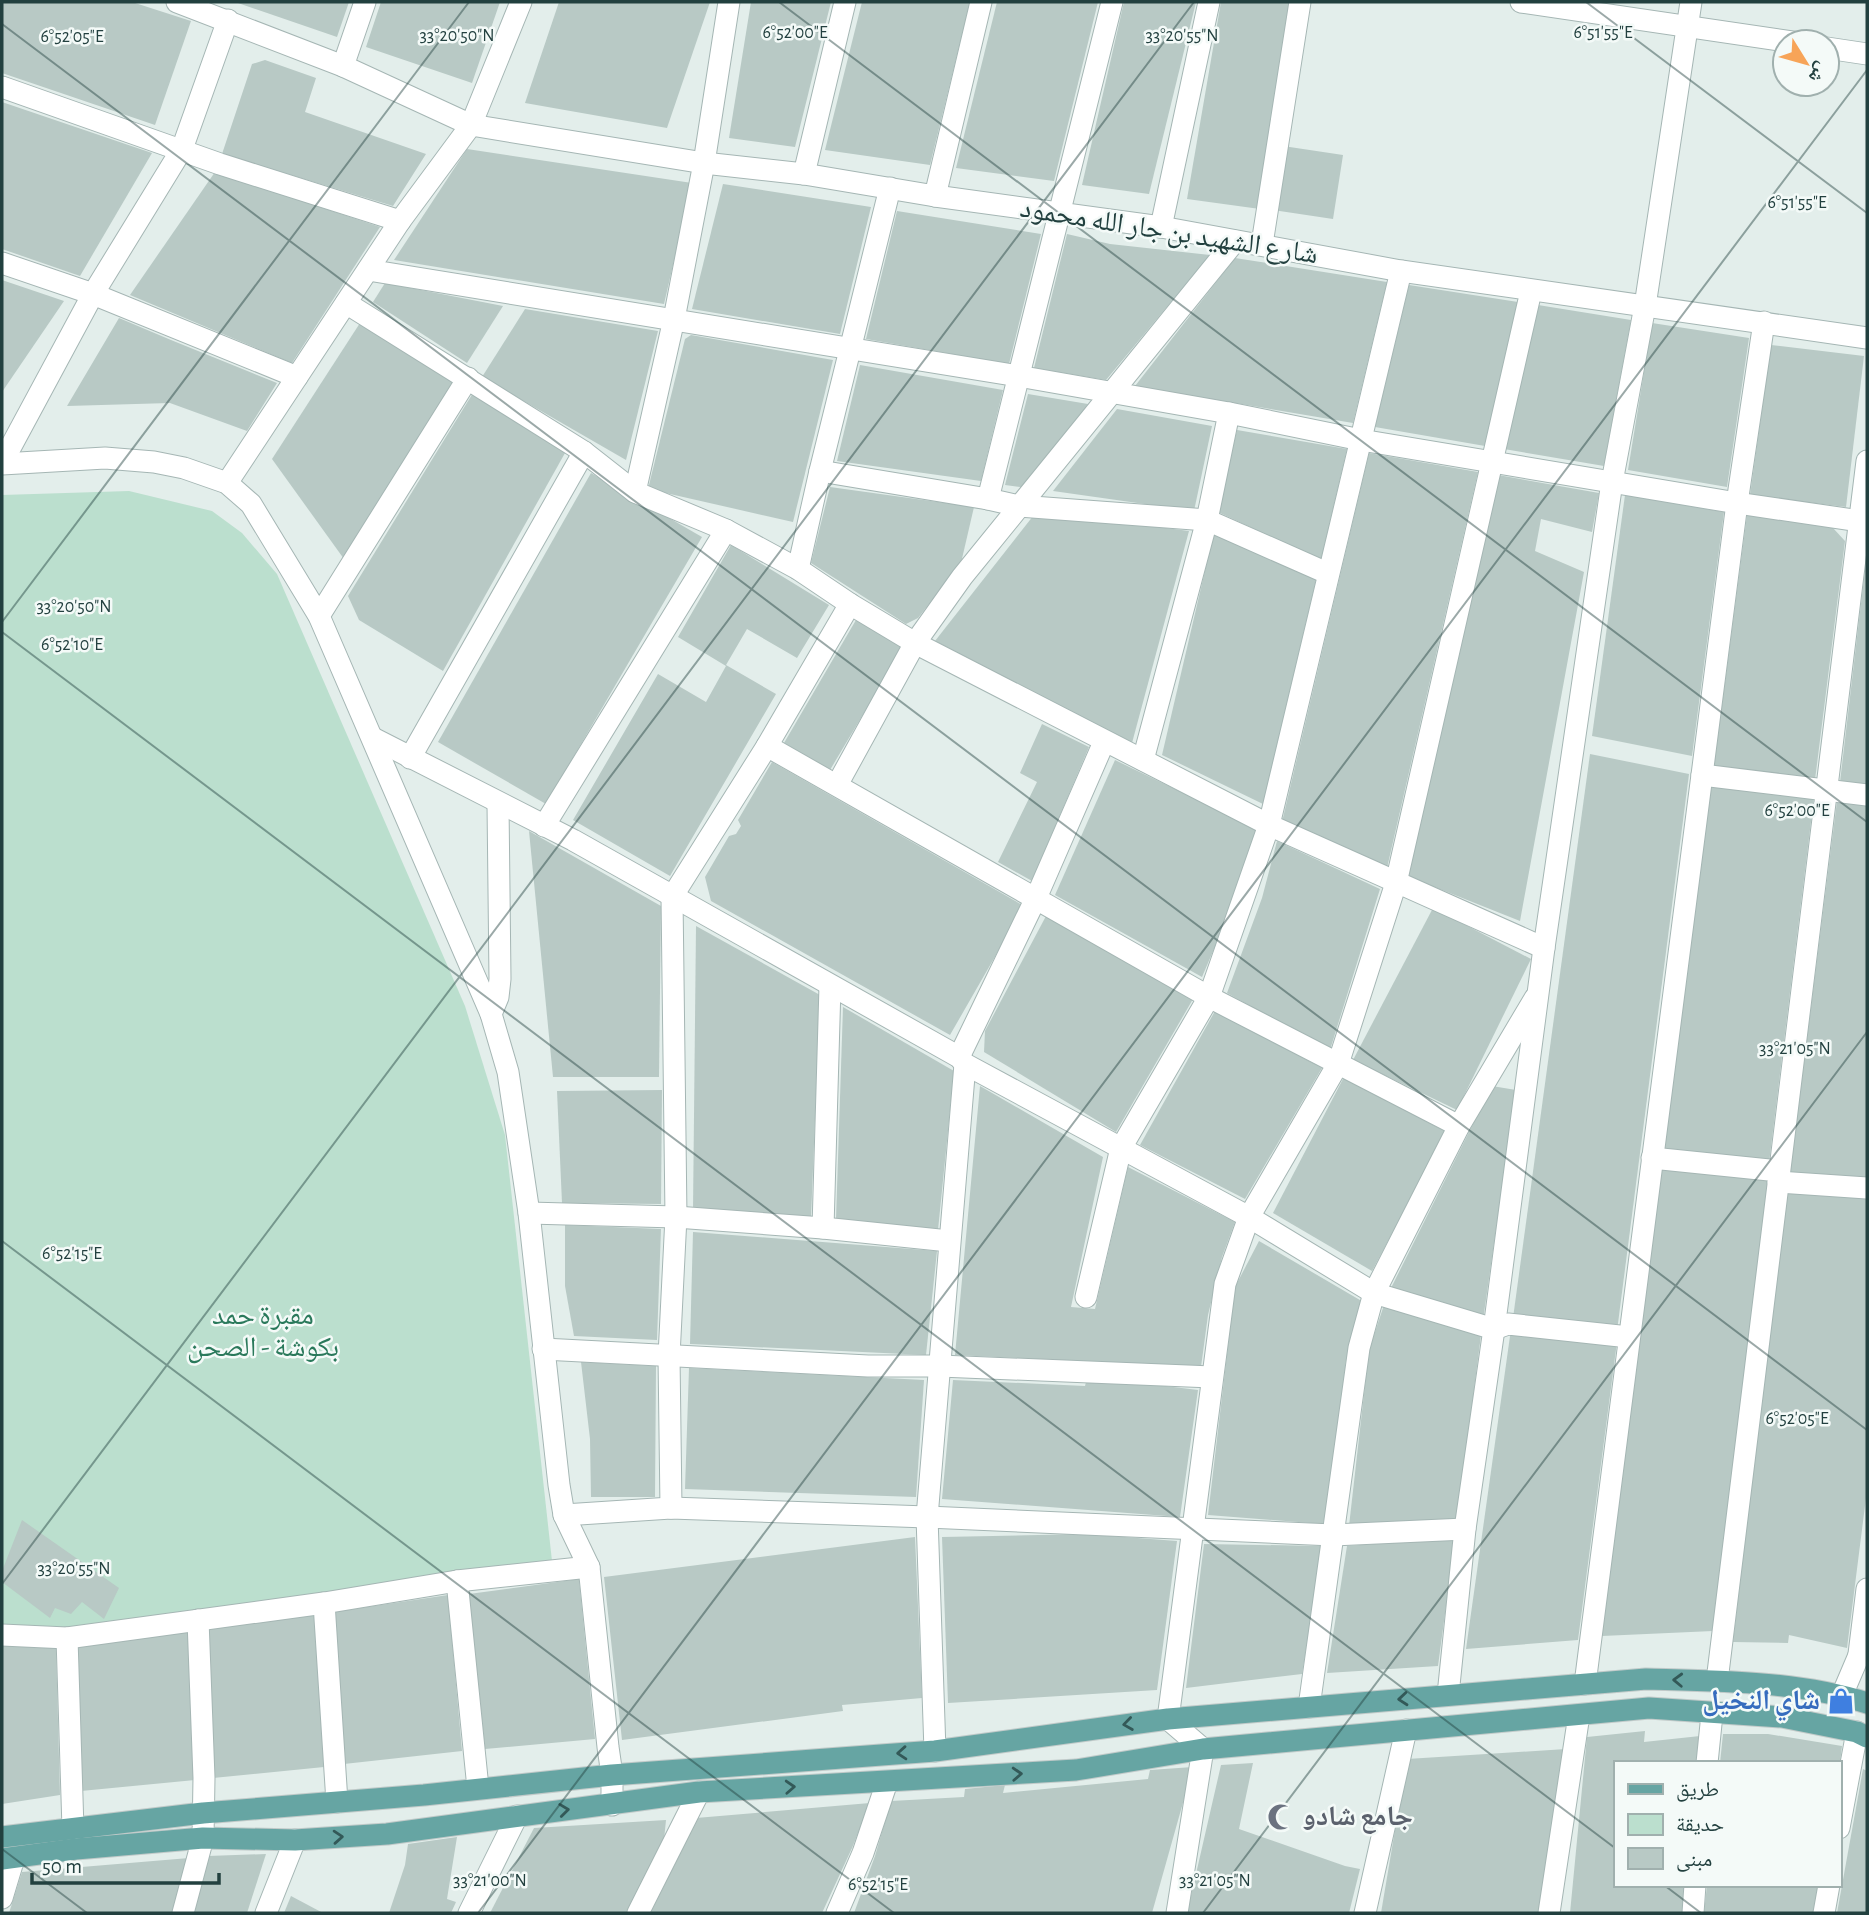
<svg xmlns="http://www.w3.org/2000/svg" width="1869" height="1915" viewBox="0 0 1869 1915" font-family="'Alegreya Sans','Noto Naskh Arabic',sans-serif">
<style>
.green{fill:#bbdfce}
.building{fill:#b8c9c5}
.lines{fill:none;stroke-linecap:round;stroke-linejoin:round}
.minor-casing{stroke:#a5b6b4;stroke-width:23}
.tertiary-casing{stroke:#a5b6b4;stroke-width:23}
.primary-casing{stroke:#c1cac9;stroke-width:23}
.minor{stroke:#fff;stroke-width:21}
.tertiary{stroke:#fff;stroke-width:21}
.primary{stroke:#66a5a3;stroke-width:21}
.oneway{stroke:#335958}
.ticks{fill:none;stroke:#22403f;stroke-width:2;stroke-opacity:0.45}
.labels{text-anchor:middle;dominant-baseline:central;stroke-width:5;stroke-linejoin:round;paint-order:stroke}
.street-label{font-size:28px;fill:#22403f;stroke:#f4faf8}
.park-label{font-size:28px;fill:#2a795b;stroke:#f4faf8}
.shop-label{font-size:28px;font-weight:bold;fill:#366cbe;stroke:#f4faf8;text-anchor:end}
.worship-label{font-size:28px;font-weight:bold;fill:#5b616d;stroke:#f4faf8;text-anchor:start}
.ticks-label{font-size:18px;text-anchor:middle;fill:#22403f;stroke:#f4faf8;stroke-width:5;stroke-linejoin:round;paint-order:stroke}
</style>
<rect width="100%" height="100%" fill="#e3eeeb"/>
<!-- green -->
<polygon class="green" points="129,491 212,511 242,533 277,574 465,1006 505,1135 552,1561 69,1630 2,1626 2,495"/>
<!-- building -->
<g class="building">
<polygon points="2,2 132,2 191,21 155,125 2,73"/>
<polygon points="235,2 349,2 337,37"/>
<polygon points="381,2 500,2 472,83 366,47"/>
<polygon points="559,2 710,2 667,128 525,103"/>
<polygon points="751,2 831,2 795,147 729,138"/>
<polygon points="862,2 970,2 930,165 825,150"/>
<polygon points="997,2 1098,2 1054,181 956,168"/>
<polygon points="1124,2 1196,2 1149,194 1082,185"/>
<polygon points="1221,2 1293,2 1260,209 1187,199"/>
<polygon points="265,60 316,78 305,112 426,154 393,206 222,154 252,64"/>
<polygon points="2,102 152,153 80,276 2,249"/>
<polygon points="1283,146 1343,155 1333,219 1273,210"/>
<polygon points="467,149 692,183 664,304 394,260"/>
<polygon points="215,172 380,227 292,363 130,295"/>
<polygon points="723,184 871,207 840,334 692,309"/>
<polygon points="897,211 1041,234 1009,364 866,339"/>
<polygon points="1067,234 1110,244 1210,255 1106,380 1034,368"/>
<polygon points="1235,258 1387,282 1353,423 1135,386"/>
<polygon points="2,280 64,301 2,392"/>
<polygon points="385,283 503,306 467,363 373,302"/>
<polygon points="1409,285 1518,302 1485,446 1375,427"/>
<polygon points="1538,305 1631,320 1604,466 1504,449"/>
<polygon points="525,309 658,331 626,460 482,377"/>
<polygon points="119,318 171,340 277,383 247,431 170,403 67,406"/>
<polygon points="360,323 455,382 344,559 272,459"/>
<polygon points="1652,323 1749,338 1727,487 1628,470"/>
<polygon points="691,335 833,360 793,522 648,489 685,339"/>
<polygon points="1771,345 1864,356 1846,507 1750,495"/>
<polygon points="860,365 1003,390 981,481 837,461"/>
<polygon points="473,393 565,453 443,671 359,620 348,596"/>
<polygon points="1028,394 1088,404 1029,488 1005,485"/>
<polygon points="1117,409 1212,426 1194,511 1053,491"/>
<polygon points="1237,430 1347,449 1321,560 1218,512"/>
<polygon points="1369,453 1478,472 1387,868 1282,822"/>
<polygon points="591,473 702,537 546,804 438,742"/>
<polygon points="1498,475 1599,493 1592,532 1541,519 1535,551 1584,572 1520,921 1407,876"/>
<polygon points="830,487 974,507 961,563 918,618 906,624 811,563"/>
<polygon points="1625,495 1724,512 1692,756 1592,736"/>
<polygon points="1037,511 1189,531 1132,743 935,641"/>
<polygon points="1747,515 1833,528 1845,541 1815,780 1714,766"/>
<polygon points="1214,532 1316,580 1263,804 1162,755"/>
<polygon points="731,545 829,605 797,658 747,629 726,665 776,694 670,876 573,820 658,674 706,702 726,666 678,637"/>
<polygon points="1866,561 1867,561 1867,785 1840,782"/>
<polygon points="856,620 903,647 830,770 784,743"/>
<polygon points="1042,724 1089,747 1032,881 998,862 1037,782 1020,773"/>
<polygon points="1590,754 1689,774 1617,1331 1513,1318"/>
<polygon points="1115,760 1257,829 1234,902 1202,977 1055,895"/>
<polygon points="772,762 1024,906 950,1035 711,901 705,877 729,836 736,834 741,826 738,820"/>
<polygon points="1712,783 1814,797 1769,1163 1660,1153"/>
<polygon points="1837,801 1867,804 1867,1180 1790,1174"/>
<polygon points="529,831 661,906 659,1077 553,1077"/>
<polygon points="1277,841 1380,889 1330,1050 1227,993 1262,898"/>
<polygon points="1433,908 1531,959 1457,1110 1353,1060"/>
<polygon points="1046,916 1193,999 1116,1132 984,1052 985,1031"/>
<polygon points="696,926 820,995 811,1218 693,1210"/>
<polygon points="843,1007 954,1071 938,1230 836,1219"/>
<polygon points="1215,1011 1322,1068 1245,1199 1140,1145"/>
<polygon points="1344,1077 1446,1132 1372,1271 1273,1213"/>
<polygon points="980,1086 1103,1157 1071,1307 1095,1309 1128,1167 1235,1222 1222,1257 1208,1315 1201,1367 955,1355"/>
<polygon points="1492,1086 1516,1090 1483,1320 1389,1292"/>
<polygon points="662,1090 661,1204 562,1203 557,1091"/>
<polygon points="1662,1164 1769,1177 1713,1631 1602,1636"/>
<polygon points="1787,1190 1867,1196 1867,1490 1847,1648 1789,1635 1788,1643 1733,1642"/>
<polygon points="565,1225 661,1229 657,1340 574,1336 565,1286"/>
<polygon points="693,1232 937,1251 926,1355 690,1344"/>
<polygon points="1259,1241 1365,1303 1346,1360 1335,1474 1323,1524 1208,1515 1235,1287"/>
<polygon points="1384,1305 1481,1335 1457,1522 1349,1526 1369,1350"/>
<polygon points="1511,1329 1617,1342 1578,1640 1466,1649"/>
<polygon points="581,1362 656,1366 655,1497 591,1497 590,1439"/>
<polygon points="689,1368 924,1380 916,1497 685,1489"/>
<polygon points="953,1380 1085,1386 1086,1382 1125,1381 1198,1390 1180,1517 942,1499"/>
<polygon points="22,1520 119,1588 104,1619 82,1602 71,1614 55,1608 50,1618 2,1582 2,1571"/>
<polygon points="1085,1534 1177,1541 1157,1690 948,1703 942,1537"/>
<polygon points="915,1537 922,1698 842,1705 843,1711 622,1740 604,1577"/>
<polygon points="1455,1538 1438,1666 1327,1673 1347,1546"/>
<polygon points="1204,1544 1323,1546 1302,1674 1186,1688"/>
<polygon points="579,1579 595,1739 485,1749 469,1594"/>
<polygon points="448,1595 462,1751 344,1764 333,1612"/>
<polygon points="314,1614 324,1767 213,1778 208,1627"/>
<polygon points="188,1631 195,1780 81,1791 76,1643"/>
<polygon points="2,1646 56,1646 60,1795 2,1804"/>
<polygon points="1645,1731 1644,1742 1700,1736 1697,1763 1615,1763 1615,1885 1685,1885 1682,1913 1570,1913 1587,1737"/>
<polygon points="1723,1734 1768,1734 1842,1746 1840,1763 1720,1763"/>
<polygon points="1566,1749 1547,1913 1381,1913 1407,1759"/>
<polygon points="1253,1763 1239,1829 1345,1866 1360,1869 1349,1913 1187,1913 1221,1765"/>
<polygon points="1193,1767 1152,1913 854,1913 875,1856 891,1801 964,1797 965,1789 1005,1785 1003,1793 1148,1779 1150,1770"/>
<polygon points="1863,1769 1867,1771 1867,1913 1837,1913"/>
<polygon points="870,1803 852,1848 822,1913 648,1913 696,1818"/>
<polygon points="666,1820 664,1840 627,1913 490,1913 534,1828"/>
<polygon points="457,1837 447,1899 456,1902 451,1913 389,1913 405,1865 408,1844"/>
<polygon points="266,1854 247,1913 191,1913 208,1856"/>
<polygon points="189,1858 174,1913 9,1913 22,1872"/>
<polygon points="1707,1885 1819,1885 1814,1913 1704,1913"/>
<polygon points="291,1896 323,1913 284,1913"/>
</g>
<g class="lines">
<!-- minor casing -->
<g class="minor-casing">
<g id="minor">
<polyline points="177,2 343,66 471,125"/>
<polyline points="1112,2 988,499 1019,506 1207,520 1327,573"/>
<polyline points="1521,2 1792,42"/>
<polyline points="1827,48 1867,54"/>
<polyline points="343,66 365,2"/>
<polyline points="2,87 220,164 400,221"/>
<polyline points="804,174 845,2"/>
<polyline points="935,196 981,2"/>
<polyline points="1161,227 1209,2"/>
<polyline points="1262,244 1300,2"/>
<polyline points="2,263 93,294 297,377"/>
<polyline points="368,270 1018,376 1229,413 1361,440 1737,503 1867,522"/>
<polyline points="346,303 584,452 635,492 726,530 798,569 850,604 915,643 1269,825 1544,948"/>
<polyline points="2,463 93,294 182,149 228,20"/>
<polyline points="2,464 105,458 154,462 184,468 227,483 251,504 319,616 491,1014 508,1072 529,1213 559,1485 564,1515 589,1567 608,1747 612,1775 612,1805"/>
<polyline points="820,471 988,499"/>
<polyline points="227,483 400,221 471,125 521,2"/>
<polyline points="635,492 674,319 704,163 729,2"/>
<polyline points="798,569 820,471 890,188"/>
<polyline points="319,616 468,378"/>
<polyline points="373,738 573,840 959,1057 965,1064 1249,1217 1374,1293 1494,1329 1508,1324 1629,1337"/>
<polyline points="767,746 1209,997 1459,1126"/>
<polyline points="410,758 584,452"/>
<polyline points="1143,760 1207,520 1229,413"/>
<polyline points="1702,775 1867,795"/>
<polyline points="837,785 915,643 962,577 1235,241"/>
<polyline points="544,826 726,530"/>
<polyline points="491,1014 498,997 500,979 498,804"/>
<polyline points="959,1057 1036,898 1104,742"/>
<polyline points="1652,1158 1779,1171"/>
<polyline points="1778,1182 1867,1188"/>
<polyline points="529,1213 676,1217 823,1228 949,1241"/>
<polyline points="823,1228 830,986"/>
<polyline points="1086,1297 1121,1148 1209,997 1269,825 1401,271"/>
<polyline points="543,1349 868,1366 940,1366 1212,1377"/>
<polyline points="671,1508 669,1356 676,1217 672,897 767,746 850,604"/>
<polyline points="564,1515 671,1508 927,1517 1333,1535 1465,1529"/>
<polyline points="457,1581 478,1788"/>
<polyline points="324,1603 337,1802"/>
<polyline points="2,1635 67,1638 324,1603 457,1581 589,1567"/>
<polyline points="67,1638 73,1829"/>
<polyline points="1859,1654 1867,1589"/>
<polyline points="1717,1681 1867,461"/>
<polyline points="1585,1684 1737,503 1764,322"/>
<polyline points="1448,1695 1465,1529 1494,1329 1544,948 1612,482 1645,306 1691,2"/>
<polyline points="1842,1695 1865,1641"/>
<polyline points="1309,1707 1359,1348 1374,1293 1459,1126 1535,998"/>
<polyline points="935,1751 927,1517 965,1064"/>
<polyline points="1707,1763 1712,1714"/>
<polyline points="1839,1828 1857,1732"/>
<polyline points="2,1898 14,1858"/>
<polyline points="183,1913 203,1838 204,1778 198,1620"/>
<polyline points="266,1913 295,1840"/>
<polyline points="469,1913 517,1816"/>
<polyline points="638,1913 699,1792"/>
<polyline points="837,1913 863,1853 887,1782"/>
<polyline points="1177,1913 1203,1749 1168,1719 1225,1284 1249,1217 1338,1064 1396,883 1531,291"/>
<polyline points="1365,1913 1406,1730"/>
<polyline points="1549,1913 1579,1715"/>
<polyline points="1693,1913 1695,1885"/>
<polyline points="1824,1913 1829,1885"/>
</g>
</g>
<!-- tertiary casing -->
<g class="tertiary-casing">
<polyline id="tertiary" points="471,125 704,163 804,174 935,196 1161,227 1401,271 1867,338"/>
</g>
<!-- primary casing -->
<g class="primary-casing">
<g id="primary">
<path d="M2,1837L203,1813L424,1795L612,1775L935,1751L1168,1719L1646,1679C1718,1681 1798,1681 1867,1703"/>
<polyline points="2,1859 76,1849 203,1838 295,1840 387,1834 699,1792 1076,1770 1203,1749 1649,1708 1782,1717 1857,1732 1867,1737"/>
</g>
</g>
<!-- minor -->
<use href="#minor" class="minor"/>
<!-- tertiary -->
<use href="#tertiary" class="tertiary"/>
<!-- primary -->
<use href="#primary" class="primary"/>
</g>
<!-- one-way arrows -->
<defs><path id="oneway-chevron" d="M-2-3.5L2.5 0L-2 3.5" fill="none" stroke-width="1.6" stroke-linecap="round" stroke-linejoin="round" transform="scale(1.75)"/></defs>
<g class="oneway">
<use href="#oneway-chevron" transform="translate(1678 1680) rotate(-178)"/>
<use href="#oneway-chevron" transform="translate(1403 1699) rotate(175)"/>
<use href="#oneway-chevron" transform="translate(1128 1724) rotate(172)"/>
<use href="#oneway-chevron" transform="translate(902 1753) rotate(176)"/>
<use href="#oneway-chevron" transform="translate(1017 1774) rotate(-3)"/>
<use href="#oneway-chevron" transform="translate(790 1787) rotate(-3)"/>
<use href="#oneway-chevron" transform="translate(564 1810) rotate(-7)"/>
<use href="#oneway-chevron" transform="translate(338 1837) rotate(-4)"/>
</g>
<!-- ticks -->
<path class="ticks" d="M779,2L1867,822M1586,2L1867,213M2,24L1867,1430M2,622L469,2M2,632L1615,1848M2,1241L894,1913M2,1584L1194,2M2,1849L87,1913M1664,1885L1701,1913M478,1913L1867,70M1203,1913L1867,1032"/>
<!-- icons -->
<defs>
<g id="shop-bare" transform="scale(2.1)"><path d="M-5-2.5h2.3a2.7 3.5 0 0 1 5.4 0H5L5.5 6h-11ZM-1.5-2.5h3a1.5 2.3 0 0 0-3 0Z" fill="#3f7fe0" stroke="#f4faf8" stroke-width="2.5" paint-order="stroke"/></g>
<g id="mosque-bare" transform="scale(2.1)"><path d="M3.5-4.9A6 6 0 1 0 3.5 4.9A5 5 0 1 1 3.5-4.9Z" fill="#6b7280" stroke="#f4faf8" stroke-width="2.5" paint-order="stroke"/></g>
</defs>
<g fill-rule="evenodd">
<use href="#shop-bare" x="1841" y="1701"/>
<use href="#mosque-bare" x="1281" y="1817"/>
</g>
<g class="labels">
<!-- street labels -->
<g class="street-label">
<text transform="translate(1169 232) rotate(9)">شارع الشهيد بن جار الله محمود</text>
</g>
<!-- park labels -->
<g class="park-label">
<text x="263" y="1316">مقبرة حمد<tspan x="263" dy="32">بكوشة - الصحن</tspan></text>
</g>
<!-- shop labels -->
<g class="shop-label">
<text x="1820" y="1701">شاي النخيل</text>
</g>
<!-- worship labels -->
<g class="worship-label">
<text x="1302" y="1817">جامع شادو</text>
</g>
</g>
<g class="ticks-label">
<text x="795" y="38">6°52'00"E</text>
<text x="1603" y="38">6°51'55"E</text>
<text x="457" y="41">33°20'50"N</text>
<text x="1182" y="41">33°20'55"N</text>
<text x="72" y="42">6°52'05"E</text>
<text x="1797" y="208">6°51'55"E</text>
<text x="74" y="612">33°20'50"N</text>
<text x="72" y="650">6°52'10"E</text>
<text x="1797" y="816">6°52'00"E</text>
<text x="1795" y="1054">33°21'05"N</text>
<text x="72" y="1259">6°52'15"E</text>
<text x="1797" y="1424">6°52'05"E</text>
<text x="74" y="1574">33°20'55"N</text>
<text x="490" y="1886">33°21'00"N</text>
<text x="1215" y="1886">33°21'05"N</text>
<text x="878" y="1890">6°52'15"E</text>
</g>
<!-- border -->
<rect width="1869" height="1915" fill="none" stroke="#22403f" stroke-width="7"/>
<!-- legend -->
<rect x="1614" y="1761" width="228" height="126" fill="#f4faf8" stroke="#a0b0ae" stroke-width="2"/>
<rect x="1628" y="1784" width="35" height="10" fill="#66a5a3" stroke="#a0b0ae" stroke-width="2"/>
<text x="1676" y="1796" font-size="21" fill="#22403f">طريق</text>
<rect x="1628" y="1814" width="35" height="21" fill="#bbdfce" stroke="#a0b0ae" stroke-width="2"/>
<text x="1676" y="1831" font-size="21" fill="#22403f">حديقة</text>
<rect x="1628" y="1848" width="35" height="21" fill="#b8c9c5" stroke="#a0b0ae" stroke-width="2"/>
<text x="1676" y="1866" font-size="21" fill="#22403f">مبنى</text>
<!-- north arrow -->
<g transform="translate(1806 63) rotate(127)"><circle r="33" fill="#f4faf8" stroke="#a0b0ae" stroke-width="2"/>
<path d="M0-5L12 26L0 18L-12 26Z" fill="#f7a458"/>
<text y="-10" font-size="19" font-weight="bold" text-anchor="middle" fill="#22403f">ش</text>
</g>
<!-- scale -->
<path d="M32 1873v10h187v-10" fill="none" stroke="#22403f" stroke-width="3.5"/>
<text x="42" y="1873" font-size="21" fill="#22403f" stroke="#f4faf8" stroke-width="5" paint-order="stroke">50 m</text>
</svg>
